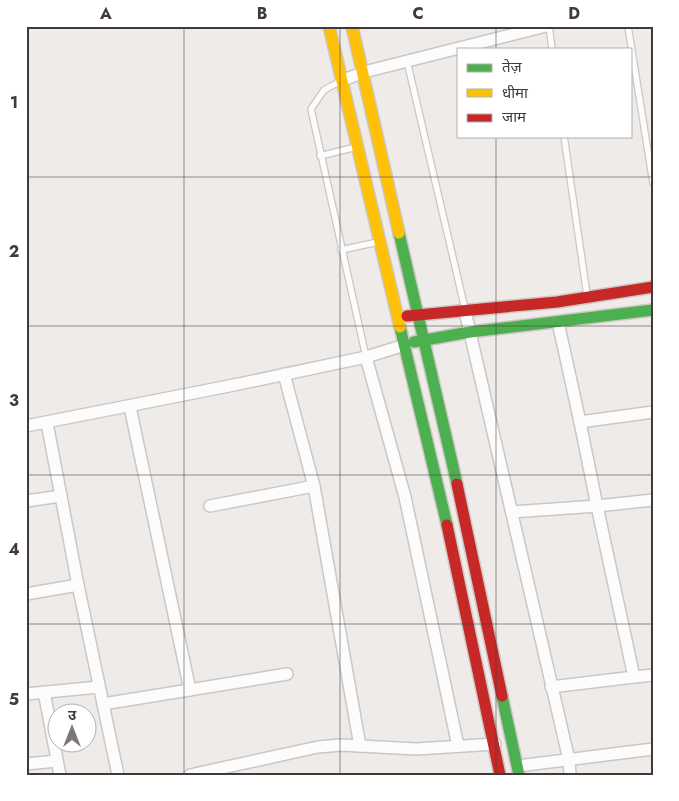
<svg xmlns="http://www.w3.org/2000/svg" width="679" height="801" viewBox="0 0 679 801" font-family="Jost,'Noto Sans Devanagari',sans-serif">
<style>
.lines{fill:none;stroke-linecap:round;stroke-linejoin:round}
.lane-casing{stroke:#cac7c5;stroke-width:8}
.street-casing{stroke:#cac7c5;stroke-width:14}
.fast-casing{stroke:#cec7c2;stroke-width:14}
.slow-casing{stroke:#cec7c2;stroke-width:14}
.jam-casing{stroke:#cec7c2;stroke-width:14}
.lane{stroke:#fcfcfc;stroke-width:5.5}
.street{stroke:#fcfcfc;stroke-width:11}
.fast{stroke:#4caf50;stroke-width:11}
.slow{stroke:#ffc107;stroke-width:11}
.jam{stroke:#c62828;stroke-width:11}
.grid{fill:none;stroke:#423a36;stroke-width:1;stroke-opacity:0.55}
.neatline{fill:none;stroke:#423a36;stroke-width:2}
.grid-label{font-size:16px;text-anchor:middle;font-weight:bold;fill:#423a36}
</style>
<rect width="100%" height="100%" fill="#eeebe9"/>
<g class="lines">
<!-- lane casing -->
<g class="lane-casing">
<g id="lane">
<polyline points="549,26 552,49"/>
<polyline points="628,26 653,183"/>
<polyline points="407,61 465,309"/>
<polyline points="341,81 324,90 311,109 366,357"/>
<polyline points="564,136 587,295"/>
<polyline points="320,156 356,147"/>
<polyline points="341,250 378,242"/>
</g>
</g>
<!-- street casing -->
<g class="street-casing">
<g id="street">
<polyline points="341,81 364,72 546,26"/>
<polyline points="465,311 569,760 570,775"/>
<polyline points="558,322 580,422 653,412"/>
<polyline points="366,357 405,497 458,746"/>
<polyline points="284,374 314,486 360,746"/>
<polyline points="130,407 190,690"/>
<polyline points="580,422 597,506 653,500"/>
<polyline points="47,423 78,585 118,775"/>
<polyline points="26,426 234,385 366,357 405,345"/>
<polyline points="26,501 61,496"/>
<polyline points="210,506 314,486"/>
<polyline points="512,512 597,506 634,677 653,675"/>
<polyline points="26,594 78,585"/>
<polyline points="551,687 634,677"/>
<polyline points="44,692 60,775"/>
<polyline points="26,694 99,687"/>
<polyline points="103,704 287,674"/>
<polyline points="26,764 57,761"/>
<polyline points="518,766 653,749"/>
<polyline points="190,775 318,747 341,745 416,749 495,744"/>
</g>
</g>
<!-- fast casing -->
<g class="fast-casing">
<g id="fast">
<polyline points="399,233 457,484"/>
<polyline points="400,327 447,525"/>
<polyline points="414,342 470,332 653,310"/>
<polyline points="502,696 519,775"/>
</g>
</g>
<!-- slow casing -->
<g class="slow-casing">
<g id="slow">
<polyline points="329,26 400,327"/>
<polyline points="352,26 399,233"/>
</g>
</g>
<!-- jam casing -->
<g class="jam-casing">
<g id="jam">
<polyline points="407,316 557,302 653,287"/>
<polyline points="457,484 502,696"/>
<polyline points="447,525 500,775"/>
</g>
</g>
<!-- lane -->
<use href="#lane" class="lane"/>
<!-- street -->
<use href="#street" class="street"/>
<!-- fast -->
<use href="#fast" class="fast"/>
<!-- slow -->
<use href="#slow" class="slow"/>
<!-- jam -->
<use href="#jam" class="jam"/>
</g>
<!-- grid -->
<path class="grid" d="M184,26V775M340,26V775M496,26V49M496,136V775M26,177H653M26,326H653M26,475H653M26,624H653"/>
<!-- border -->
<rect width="679" height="801" fill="none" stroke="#ffffff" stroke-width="55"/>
<!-- legend -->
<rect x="457" y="48" width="175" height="90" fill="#ffffff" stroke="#b3b0af"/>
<rect x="467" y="64" width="25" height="8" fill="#4caf50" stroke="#b3b0af"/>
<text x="502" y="72" font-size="15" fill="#423a36">तेज़</text>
<rect x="467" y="89" width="25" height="8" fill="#ffc107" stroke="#b3b0af"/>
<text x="502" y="98" font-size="15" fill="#423a36">धीमा</text>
<rect x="467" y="114" width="25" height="8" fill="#c62828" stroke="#b3b0af"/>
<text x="502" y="122" font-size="15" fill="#423a36">जाम</text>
<!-- north arrow -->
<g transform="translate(72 728)"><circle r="24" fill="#ffffff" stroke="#b3b0af"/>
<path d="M0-4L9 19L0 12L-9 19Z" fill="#7e7875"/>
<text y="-8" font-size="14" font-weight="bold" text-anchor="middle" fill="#423a36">उ</text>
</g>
<rect x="28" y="28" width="624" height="746" class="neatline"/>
<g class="grid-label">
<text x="106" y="19">A</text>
<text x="262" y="19">B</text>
<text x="418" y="19">C</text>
<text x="574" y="19">D</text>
<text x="14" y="108">1</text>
<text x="14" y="257">2</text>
<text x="14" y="406">3</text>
<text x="14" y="555">4</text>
<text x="14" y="705">5</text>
</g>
</svg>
